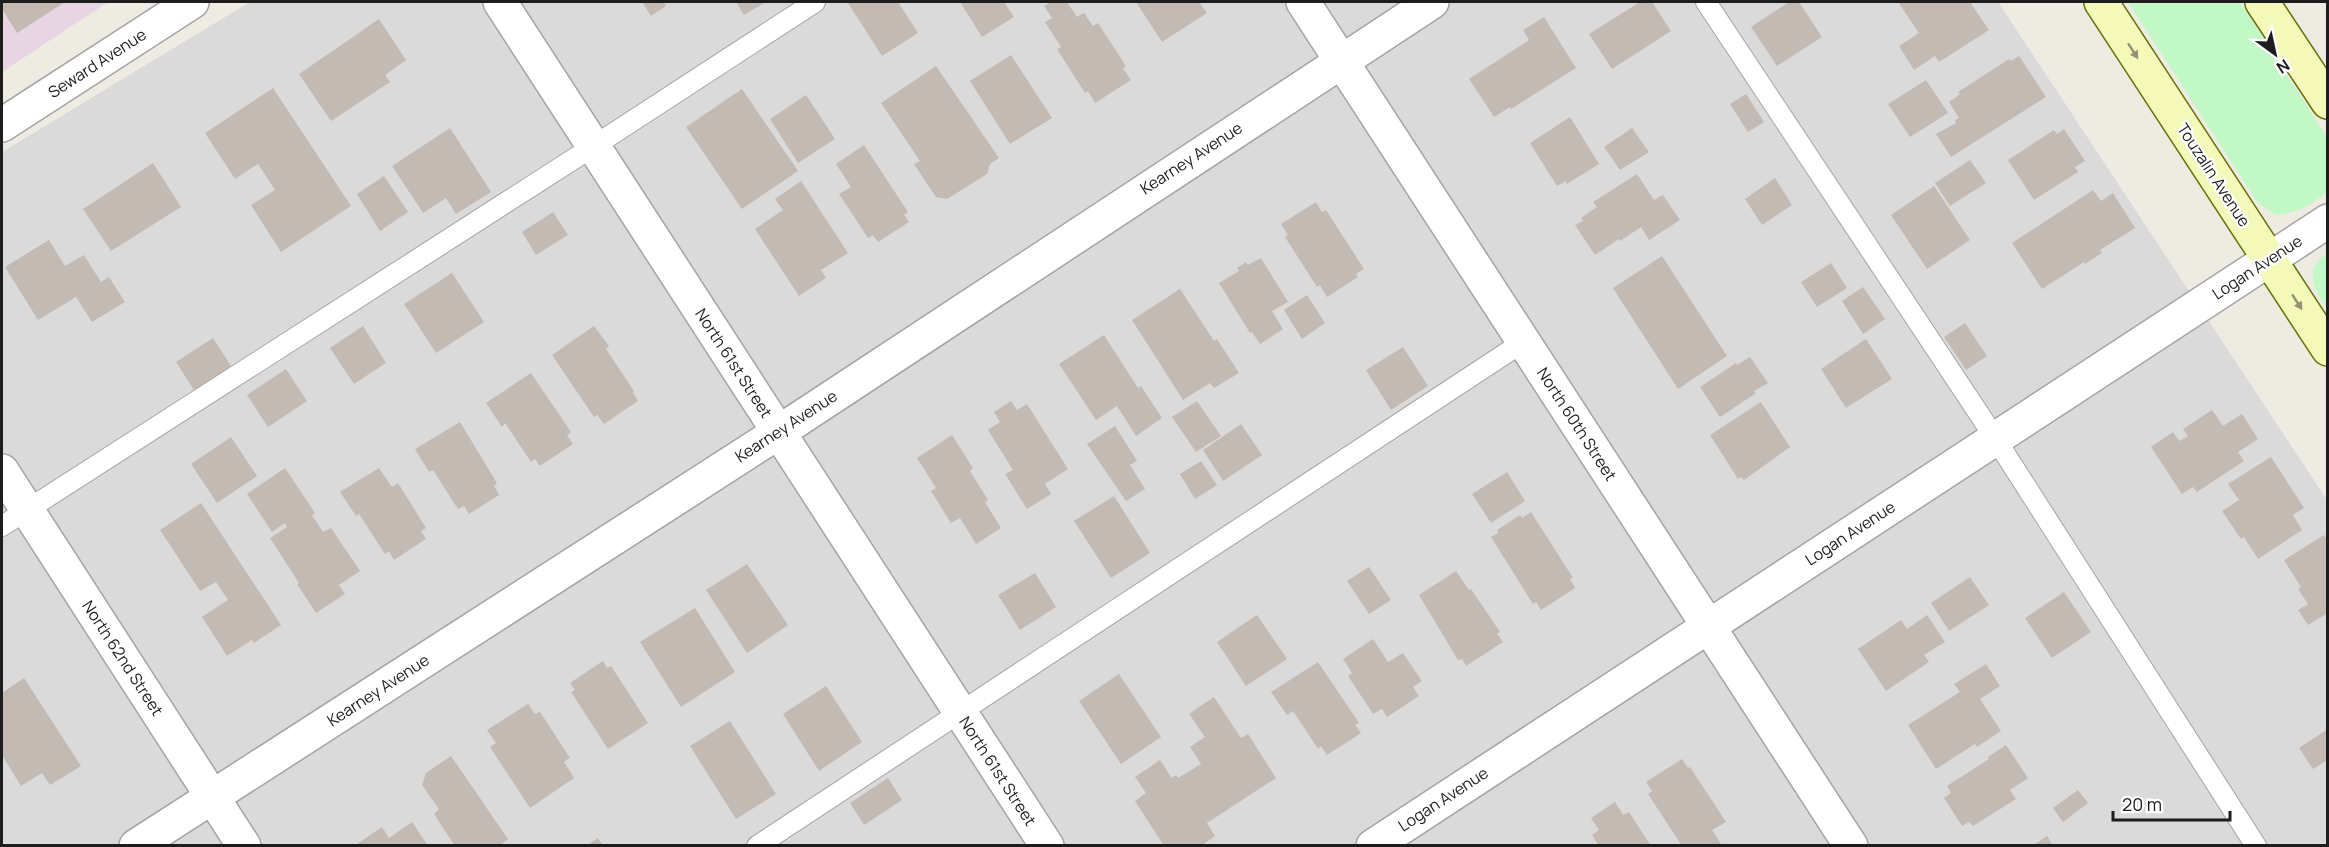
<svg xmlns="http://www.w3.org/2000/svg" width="2329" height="847" viewBox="0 0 2329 847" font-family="Manrope,sans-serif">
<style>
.residential{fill:#dbdada}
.industrial{fill:#e7d5e4}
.park{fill:#c1f8c6}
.building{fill:#c3bab3}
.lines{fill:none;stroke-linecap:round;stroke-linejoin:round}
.lane-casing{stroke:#a4a4a4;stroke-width:22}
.street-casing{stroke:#a4a4a4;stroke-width:36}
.secondary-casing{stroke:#657207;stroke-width:36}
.lane{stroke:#fff;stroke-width:20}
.street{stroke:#fff;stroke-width:33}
.secondary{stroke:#f4f8b8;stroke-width:33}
.oneway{fill:#939572}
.labels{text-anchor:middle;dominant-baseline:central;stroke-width:4.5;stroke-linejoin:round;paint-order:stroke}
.street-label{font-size:16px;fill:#1d1d1d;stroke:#fff}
</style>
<rect width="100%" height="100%" fill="#eeebe3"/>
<!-- residential -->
<polygon class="residential" points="250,2 1998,2 2327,500 2327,845 2,846 2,152"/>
<!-- industrial -->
<polygon class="industrial" points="2,2 108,2 2,72"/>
<!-- park -->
<g class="park">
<path d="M2128,2H2240L2327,137V192C2311,205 2298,213 2276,215L2258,203Z"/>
<path d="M2327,253V309C2314,289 2303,270 2327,253Z"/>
</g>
<!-- building -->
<g class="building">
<polygon points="2,2 65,2 17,33 2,9"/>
<polygon points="642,2 666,2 664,3 666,6 651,16"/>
<polygon points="736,2 766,2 744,15"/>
<polygon points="850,2 898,2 918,33 882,56 848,3"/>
<polygon points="960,2 1004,2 1014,17 982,37"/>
<polygon points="1051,2 1067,2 1077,17 1084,13 1093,26 1098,23 1126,66 1123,68 1131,80 1095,103 1088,91 1085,93 1057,49 1061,47 1045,22 1052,18 1044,6"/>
<polygon points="1136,2 1199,2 1207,13 1162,42"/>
<polygon points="1640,2 1652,2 1671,31 1612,69 1589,34"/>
<polygon points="1789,2 1799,2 1822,37 1777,66 1751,27"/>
<polygon points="1898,2 1970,2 1989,30 1939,62 1935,56 1914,70 1899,46 1919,33"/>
<polygon points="1544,17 1576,68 1511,109 1510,107 1494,117 1469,79 1529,40 1523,30"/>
<polygon points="379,19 406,60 385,75 390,82 331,121 299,74"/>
<polygon points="1011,55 1052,118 1010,144 970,81"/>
<polygon points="2019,56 2046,97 1951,157 1936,134 1956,123 1955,120 1959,118 1949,102 1960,94 1958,92 2009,59 2011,61"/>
<polygon points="936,66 999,158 990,164 987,174 947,199 936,197 914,164 920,161 881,103"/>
<polygon points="1926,80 1948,113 1910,137 1888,104"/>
<polygon points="273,88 351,206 281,252 251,205 275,190 258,164 235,179 205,133"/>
<polygon points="742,89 798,171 742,209 686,127"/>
<polygon points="1746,94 1764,122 1748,132 1730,104"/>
<polygon points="806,95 835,139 798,163 770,119"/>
<polygon points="1570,117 1599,164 1567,184 1566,181 1557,186 1530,143"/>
<polygon points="450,128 491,192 456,214 446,198 423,213 392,166"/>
<polygon points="1632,128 1649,152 1620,170 1604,147"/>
<polygon points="2064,129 2085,161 2075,167 2078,172 2034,200 2008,160 2054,130 2057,134"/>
<polygon points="864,145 908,212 904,215 909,222 878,242 873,235 868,238 839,194 851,187 836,164"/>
<polygon points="1970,160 1986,183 1950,206 1935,183"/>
<polygon points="153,163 181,207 111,251 83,209"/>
<polygon points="1637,174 1654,200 1663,195 1680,220 1649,240 1641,227 1620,241 1619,239 1595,255 1575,225 1583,221 1581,218 1597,207 1593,202"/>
<polygon points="384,176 408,212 380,231 357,194"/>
<polygon points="1775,178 1792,205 1762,225 1745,199"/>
<polygon points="801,181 848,253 821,270 826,278 799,296 755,229 783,210 775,199"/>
<polygon points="1934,186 1970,240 1927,269 1891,215"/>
<polygon points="2093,190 2101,201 2113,193 2135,228 2100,250 2102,253 2085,264 2084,262 2042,289 2012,243"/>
<polygon points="1316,202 1322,212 1326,210 1364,269 1356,274 1358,277 1327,297 1320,285 1317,287 1285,237 1288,235 1281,224"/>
<polygon points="553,212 568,235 536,255 522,232"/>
<polygon points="49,240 65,266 84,255 101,282 109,277 125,302 92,322 76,297 38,320 5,267"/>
<polygon points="1662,256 1727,356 1678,389 1613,288"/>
<polygon points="1261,258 1288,302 1272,311 1283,329 1260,344 1252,332 1250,333 1219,283 1239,271 1237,268 1246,262 1248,265"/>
<polygon points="1831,263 1847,288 1817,307 1801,282"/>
<polygon points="452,273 484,322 436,353 404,304"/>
<polygon points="1863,287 1885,319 1863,334 1842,301"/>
<polygon points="1180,289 1214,341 1217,339 1239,373 1214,388 1210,383 1183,400 1132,320"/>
<polygon points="1307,295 1325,323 1302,339 1284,310"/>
<polygon points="1965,323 1987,356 1966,370 1944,337"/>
<polygon points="363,326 386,363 354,384 330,348"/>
<polygon points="594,326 609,346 606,349 634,391 633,393 638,401 604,424 597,415 594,417 552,355"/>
<polygon points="1104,335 1138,388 1141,386 1162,418 1136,436 1117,406 1096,420 1059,364"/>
<polygon points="213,338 231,366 194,390 176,362"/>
<polygon points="1866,339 1892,379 1846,408 1821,369"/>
<polygon points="1403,347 1428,386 1391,410 1366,370"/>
<polygon points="1750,357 1768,383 1754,391 1756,393 1720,417 1700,387 1736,363 1737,365"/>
<polygon points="286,369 307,401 268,427 247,395"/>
<polygon points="531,373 571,432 567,435 573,444 540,466 535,459 531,462 505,423 502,427 486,403"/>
<polygon points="1011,401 1017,410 1027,404 1068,469 1045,484 1051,494 1027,509 1005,474 1013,470 988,430 1000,422 994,412"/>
<polygon points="1197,401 1221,436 1196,452 1172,417"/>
<polygon points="1761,402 1790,447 1744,480 1741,477 1738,479 1710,435"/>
<polygon points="2212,410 2223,426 2242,414 2258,439 2238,452 2244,461 2197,492 2193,487 2182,494 2151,447 2173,432 2179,441 2188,436 2183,429"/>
<polygon points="460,422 497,483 494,486 499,495 469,514 464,506 458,509 433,470 429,472 415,449"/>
<polygon points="1241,424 1262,455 1223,481 1203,450"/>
<polygon points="1115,426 1137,461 1130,465 1145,489 1126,501 1087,444"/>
<polygon points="952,435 973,468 970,471 988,500 985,502 1001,528 976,544 960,518 951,523 931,491 936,488 917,458"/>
<polygon points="231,437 257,476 217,503 191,464"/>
<polygon points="2271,457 2304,508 2293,515 2302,530 2258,559 2244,537 2241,539 2222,511 2239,500 2228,484"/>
<polygon points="1201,461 1217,485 1195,499 1180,474"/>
<polygon points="285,468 315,513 312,515 323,532 331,528 360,571 339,585 345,594 316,613 297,584 299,583 270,538 287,527 285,523 272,532 247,494"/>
<polygon points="379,468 392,487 398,483 426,528 421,531 426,539 394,560 389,551 385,554 359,514 356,516 340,492"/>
<polygon points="1507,472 1525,501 1491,523 1472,494"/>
<polygon points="1114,496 1150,553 1111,578 1074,521"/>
<polygon points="201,503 281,625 254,643 252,640 227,656 202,617 228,600 216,582 200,591 160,530"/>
<polygon points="1531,512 1573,578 1570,579 1575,588 1541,610 1536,602 1533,604 1491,537 1498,533 1497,530 1520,515 1522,518"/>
<polygon points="2324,535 2328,541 2328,613 2308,625 2298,610 2308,604 2298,589 2301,587 2284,560"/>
<polygon points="747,564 788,625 747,653 706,590"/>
<polygon points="1369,567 1391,600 1369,614 1347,581"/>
<polygon points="1456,571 1469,590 1471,589 1500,632 1497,634 1503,642 1466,666 1462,659 1458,660 1419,595"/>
<polygon points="1035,573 1056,607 1020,630 998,595"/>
<polygon points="1970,577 1989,605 1949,631 1931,603"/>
<polygon points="2064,592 2091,632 2052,658 2025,618"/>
<polygon points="695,608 735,672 681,707 640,642"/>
<polygon points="1257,615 1287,659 1246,686 1217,642"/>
<polygon points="1927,615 1945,642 1924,655 1929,662 1886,691 1858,649 1901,620 1907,629"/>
<polygon points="1373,639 1388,662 1403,653 1422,681 1413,687 1419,696 1387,717 1382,709 1373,714 1348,676 1352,673 1343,659"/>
<polygon points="603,661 607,668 611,666 648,723 608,749 571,692 575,690 570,683"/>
<polygon points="1318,662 1359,723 1355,725 1361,733 1327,755 1321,746 1318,749 1293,711 1287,715 1271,692"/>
<polygon points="1986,664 2000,686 1980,699 2001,731 1977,747 1975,744 1936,769 1908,725 1960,692 1954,684"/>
<polygon points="1119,674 1161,737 1121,764 1079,701"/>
<polygon points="24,678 81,766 50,785 42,773 21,786 2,755 2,693"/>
<polygon points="826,686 862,742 819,771 783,714"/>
<polygon points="1214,697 1241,738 1248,734 1276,778 1207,823 1215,836 1201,846 1164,846 1135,801 1146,793 1135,777 1160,760 1172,778 1176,775 1178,778 1201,764 1190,747 1205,737 1189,714"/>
<polygon points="528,704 535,714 540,712 570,758 564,762 574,778 530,808 490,747 496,743 487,730"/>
<polygon points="730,721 776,794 736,819 690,746"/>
<polygon points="2328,729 2328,760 2313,769 2299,748"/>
<polygon points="2006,745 2028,778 2010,790 2016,799 1973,826 1969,822 1962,826 1944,798 1951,793 1947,786 1989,759 1988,757"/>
<polygon points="451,756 508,839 499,846 455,846 434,814 439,809 422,785 426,773"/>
<polygon points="1682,759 1688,768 1690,767 1726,822 1712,830 1721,844 1719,846 1682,846 1648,794 1652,791 1646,782"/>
<polygon points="888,778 902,800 864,825 850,803"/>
<polygon points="2078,790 2088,803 2063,822 2053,808"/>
<polygon points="1615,802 1623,815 1629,812 1651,846 1599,846 1592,835 1599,830 1591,818"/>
<polygon points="412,822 428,846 354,846 382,827 389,838"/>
<polygon points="2047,836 2053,846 2032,846"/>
<polygon points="598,838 603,846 586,846"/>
</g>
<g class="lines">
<!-- lane casing -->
<g class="lane-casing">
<g id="lane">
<polyline points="1706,2 1995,438 2256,846"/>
<polyline points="2,526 594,146 815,2"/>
<polyline points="757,846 1523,342"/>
</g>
</g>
<!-- street casing -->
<g class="street-casing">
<g id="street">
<polyline points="500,2 1047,846"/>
<polyline points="1303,2 1851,846"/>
<polyline points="2,125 192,2"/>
<polyline points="2,471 244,846"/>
<polyline points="136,846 779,432 1432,2"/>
<polyline points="1373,846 2328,221"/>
</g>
</g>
<!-- secondary casing -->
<g class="secondary-casing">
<g id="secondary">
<polyline points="2101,2 2328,349"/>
<polyline points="2262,2 2328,102"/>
</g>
</g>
<!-- lane -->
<use href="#lane" class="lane"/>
<!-- street -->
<use href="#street" class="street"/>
<!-- secondary -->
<use href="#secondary" class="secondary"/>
</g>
<!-- one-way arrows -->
<defs><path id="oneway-solid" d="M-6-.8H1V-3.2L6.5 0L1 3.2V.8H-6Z" transform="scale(1.5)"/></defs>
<g class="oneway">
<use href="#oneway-solid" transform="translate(2133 51) rotate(57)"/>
<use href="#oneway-solid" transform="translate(2297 302) rotate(57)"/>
</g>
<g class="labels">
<!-- street labels -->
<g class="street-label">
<text transform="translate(97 63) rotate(-33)">Seward Avenue</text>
<text transform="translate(1191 158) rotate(-33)">Kearney Avenue</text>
<text transform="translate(2214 175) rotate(57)">Touzalin Avenue</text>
<text transform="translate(2257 267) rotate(-33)">Logan Avenue</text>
<text transform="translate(734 363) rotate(57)">North 61st Street</text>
<text transform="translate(1577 424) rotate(57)">North 60th Street</text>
<text transform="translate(786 426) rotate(-33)">Kearney Avenue</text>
<text transform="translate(1850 533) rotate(-33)">Logan Avenue</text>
<text transform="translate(123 658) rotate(57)">North 62nd Street</text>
<text transform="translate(378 690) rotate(-33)">Kearney Avenue</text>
<text transform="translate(998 771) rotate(57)">North 61st Street</text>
<text transform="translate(1443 799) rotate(-33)">Logan Avenue</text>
</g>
</g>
<!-- border -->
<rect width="2329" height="847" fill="none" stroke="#1d1d1d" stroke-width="6"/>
<!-- north arrow -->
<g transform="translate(2275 54) rotate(147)" stroke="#ffffff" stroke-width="4.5" paint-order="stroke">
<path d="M0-4.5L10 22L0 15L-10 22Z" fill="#1d1d1d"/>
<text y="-9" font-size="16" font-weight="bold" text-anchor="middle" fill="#1d1d1d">N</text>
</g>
<!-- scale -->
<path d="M2113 811v9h117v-9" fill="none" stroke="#1d1d1d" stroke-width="3"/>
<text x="2122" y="811" font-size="18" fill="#1d1d1d" stroke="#ffffff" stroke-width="4.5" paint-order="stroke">20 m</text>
</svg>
